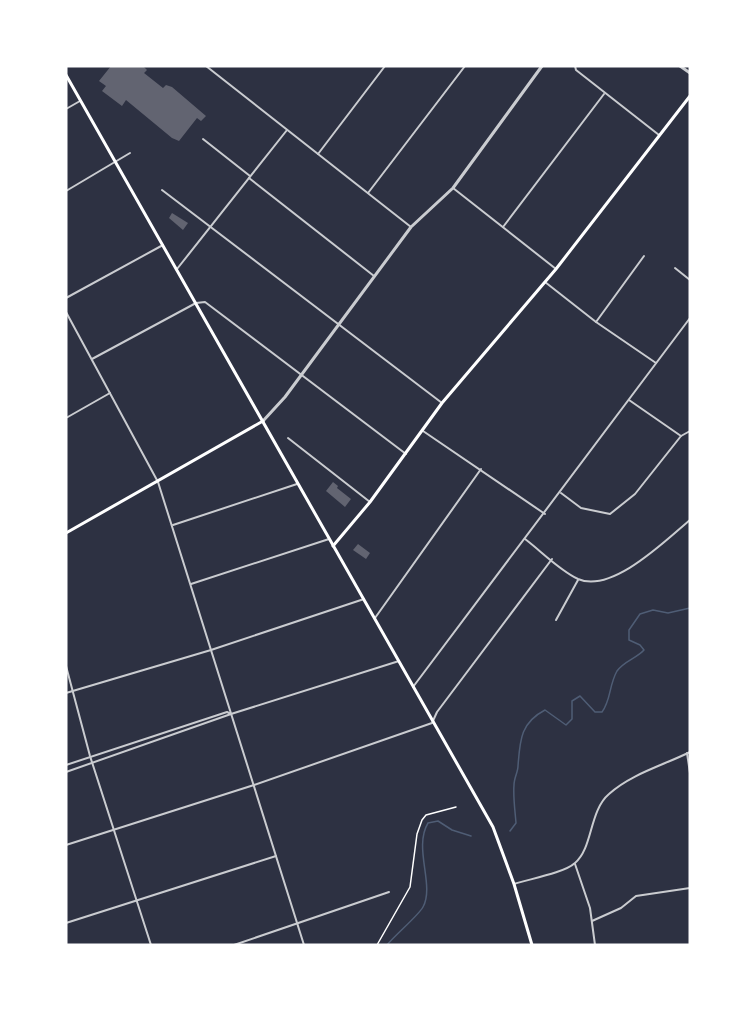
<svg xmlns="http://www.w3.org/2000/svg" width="756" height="1011" viewBox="0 0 756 1011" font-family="'Varela Round',sans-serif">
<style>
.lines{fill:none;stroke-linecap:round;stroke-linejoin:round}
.stream{stroke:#4f5d75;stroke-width:1.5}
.building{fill:#626471}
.path{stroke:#fff;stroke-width:1.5}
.minor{stroke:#caccd0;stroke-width:2}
.tertiary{stroke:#caccd0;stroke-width:3}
.secondary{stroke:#fff;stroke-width:3}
</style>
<rect width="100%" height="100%" fill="#2d3142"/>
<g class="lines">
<!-- stream -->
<g class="stream">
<path d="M510,831L516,823C515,810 513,797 514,785C514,778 518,772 518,766C520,741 520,723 545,710L566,725L572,719V701L580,696L595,712H602C611,700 609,685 617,671C624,661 637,658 644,650L640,645L629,640V630L640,614L653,610L668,613L690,608"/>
<path d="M387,945C396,934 418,916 423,907C435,885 413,848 428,823L438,821L452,830L471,836"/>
</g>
</g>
<!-- building -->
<g class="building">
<polygon points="111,66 143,66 147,70 144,73 163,88 166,85 172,87 206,116 201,121 197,118 179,141 172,138 126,100 122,106 102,91 106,86 99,81"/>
<polygon points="172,213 188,223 183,230 169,218"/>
<polygon points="333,482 338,486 337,488 351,499 345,507 326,491"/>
<polygon points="358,544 370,553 366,559 353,550"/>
</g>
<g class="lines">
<!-- path -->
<polyline class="path" points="377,945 410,887 417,834 422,820 426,815 456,807"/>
<!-- minor -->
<g class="minor">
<polyline points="206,66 411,227"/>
<polyline points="575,66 576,70 659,135"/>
<polyline points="66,109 80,101"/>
<polyline points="203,139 250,176"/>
<polyline points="318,154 385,66"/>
<polyline points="249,178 374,276"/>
<polyline points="453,188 556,269"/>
<polyline points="162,190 442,403"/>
<polyline points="66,191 130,153"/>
<polyline points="368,193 465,66"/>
<polyline points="503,227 604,94"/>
<polyline points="675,268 690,280"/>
<polyline points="177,269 287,130"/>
<polyline points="545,282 596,322 656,363"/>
<polyline points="66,298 163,245"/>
<polyline points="66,312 158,482 304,945"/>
<polyline points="596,322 644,256"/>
<polyline points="92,359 196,303 205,302 406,454"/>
<polyline points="629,400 681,436"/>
<polyline points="66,418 110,393"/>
<polyline points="423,431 545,514"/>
<polyline points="288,438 370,502"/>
<polyline points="561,493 581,508 610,514 635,494 681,436 690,431"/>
<polyline points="173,525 297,484"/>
<path d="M525,539C541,551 559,570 578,579C612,594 666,540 690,520"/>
<polyline points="191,584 329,539"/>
<polyline points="375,618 481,469"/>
<polyline points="556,620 578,580"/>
<polyline points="66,666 90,756 151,945"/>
<polyline points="413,687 690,318"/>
<polyline points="66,693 211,650 364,599"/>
<polyline points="687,753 690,773"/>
<polyline points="66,765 227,712 231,714"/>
<polyline points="66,772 231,714 399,661"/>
<polyline points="66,845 254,785 432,723 437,712 552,559"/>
<polyline points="575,864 590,908 595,945"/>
<path d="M514,884C529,879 564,873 575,863C593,848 589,811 609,794C631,774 664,765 690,752"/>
<polyline points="592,921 621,908 636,896 690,888"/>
<polyline points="66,923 276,856"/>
<polyline points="234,945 389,892"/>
</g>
<!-- tertiary -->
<g class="tertiary">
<polyline points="680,66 690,73"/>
<polyline points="263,421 285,397 411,227 453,188 542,66"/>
</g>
<!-- secondary -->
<g class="secondary">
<polyline points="66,75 493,827 514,884 532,945"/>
<polyline points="66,533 263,421"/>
<polyline points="333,546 370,502 442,403 556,269 690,96"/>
</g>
</g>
<!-- border -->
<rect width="756" height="1011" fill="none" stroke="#ffffff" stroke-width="135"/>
</svg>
